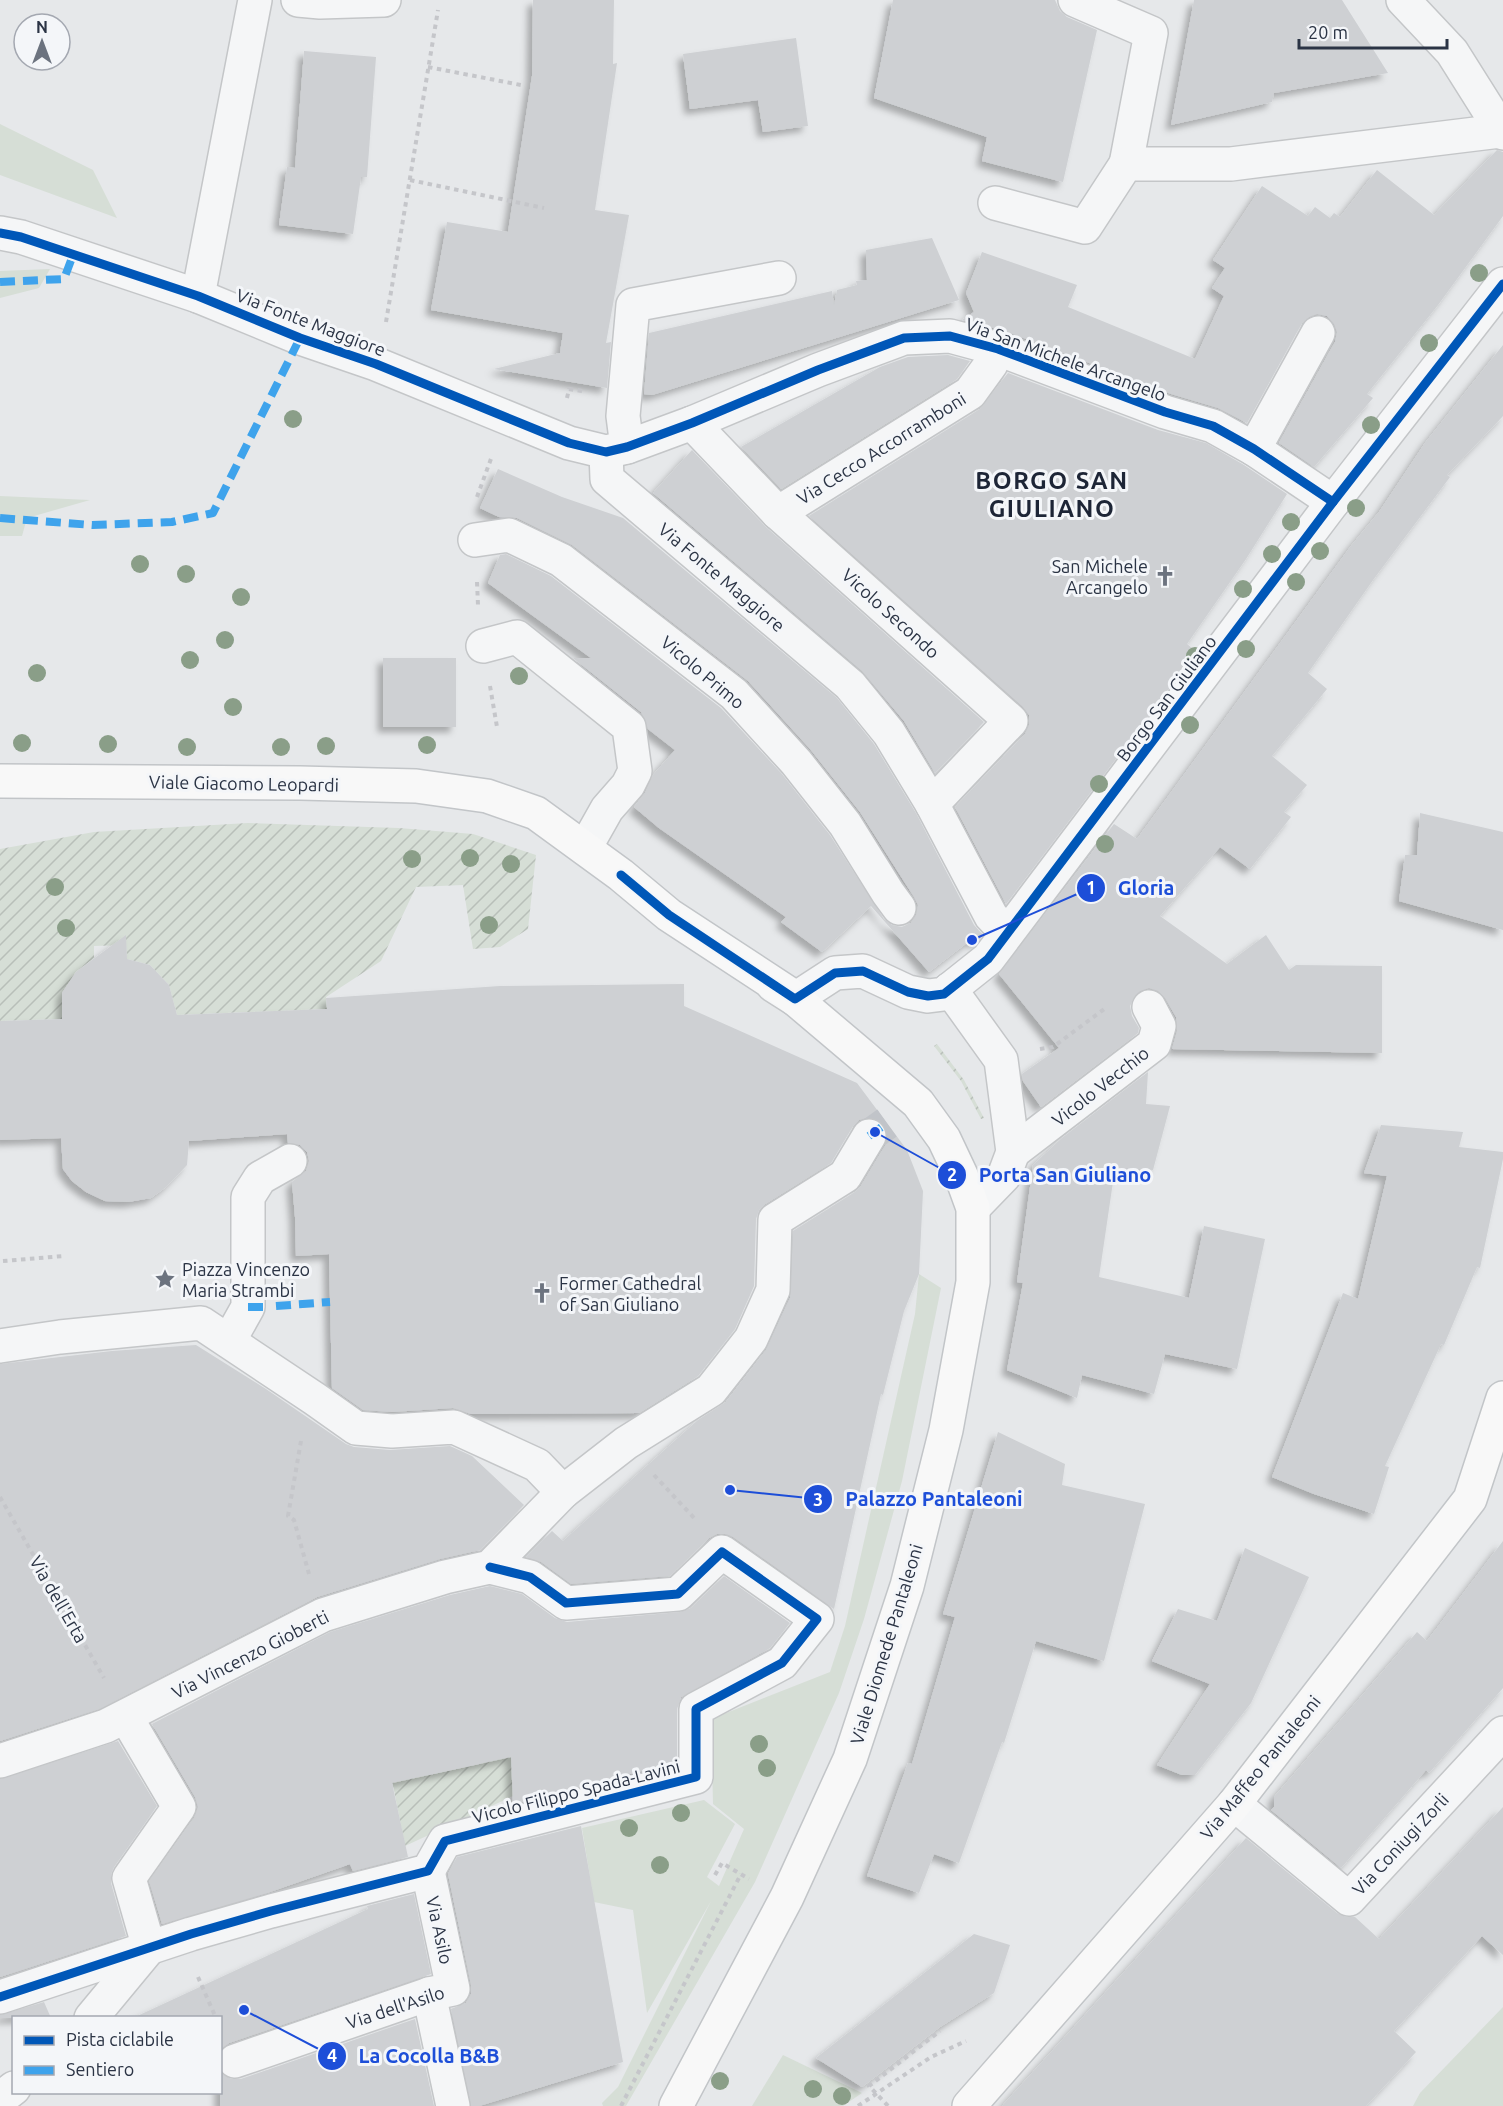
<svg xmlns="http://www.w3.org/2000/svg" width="1503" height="2106" viewBox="0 0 1503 2106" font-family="Ubuntu,sans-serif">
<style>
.green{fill:#d6ded6}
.garden{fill:url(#garden-furrows)}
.building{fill:#ced0d3;filter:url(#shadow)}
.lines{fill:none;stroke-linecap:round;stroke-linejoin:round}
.minor-tunnel{stroke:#c1c4c9;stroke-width:33;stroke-dasharray:33 16;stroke-linecap:butt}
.minor-casing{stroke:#c4c6c8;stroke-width:36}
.major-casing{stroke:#c2c5c8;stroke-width:36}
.path{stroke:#c5c6ca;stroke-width:4;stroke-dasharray:4.5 4.5;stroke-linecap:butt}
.minor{stroke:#f5f6f7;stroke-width:33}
.major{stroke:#f8f8f8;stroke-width:33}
.quiet{stroke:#3ea3ec;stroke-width:8;stroke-dasharray:15 8;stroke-linecap:butt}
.cycleway-casing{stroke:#f4f6f9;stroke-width:13}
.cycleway{stroke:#0057b8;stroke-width:9}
.tree{fill:#8a9e88}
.labels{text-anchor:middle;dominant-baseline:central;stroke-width:6;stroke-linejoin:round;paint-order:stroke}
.street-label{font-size:18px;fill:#2b3445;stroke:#f4f6f9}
.poi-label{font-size:18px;fill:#2b3445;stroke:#f4f6f9;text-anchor:start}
.district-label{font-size:24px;font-weight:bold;letter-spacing:1.5px;fill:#1d2536;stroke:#f4f6f9}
.leader{fill:none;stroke:#1d4ed8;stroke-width:2}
.callout-dot{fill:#1d4ed8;stroke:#f4f6f9;stroke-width:2}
.mark-label{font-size:18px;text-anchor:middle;font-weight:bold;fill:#fff}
.callout-label{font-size:20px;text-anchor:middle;font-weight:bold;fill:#1d4ed8;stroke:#f4f6f9;stroke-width:6;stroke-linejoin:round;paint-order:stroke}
</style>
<defs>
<pattern id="garden-furrows" width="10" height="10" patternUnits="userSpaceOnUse" patternTransform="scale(1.5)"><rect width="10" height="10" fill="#d6ded6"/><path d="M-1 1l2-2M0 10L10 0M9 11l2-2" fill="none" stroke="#b8bfb9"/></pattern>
<filter id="shadow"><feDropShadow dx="-5.5" dy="5.5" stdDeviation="3" flood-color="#0004"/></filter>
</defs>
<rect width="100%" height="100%" fill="#e6e8ea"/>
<!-- green -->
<g class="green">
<polygon points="0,124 93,170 117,218 0,175"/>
<polygon points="50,269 39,288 0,298 0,271"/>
<polygon points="0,496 90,500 27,518 22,536 0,536"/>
<polygon points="919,1274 941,1288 902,1481 864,1619 839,1693 755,1882 626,2106 603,2106 602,2103 618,2087 711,1901 647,2013 633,1910 594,1902 582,1828 704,1800 735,1824 707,1877 719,1886 744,1829 713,1804 711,1719 830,1672 845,1626 915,1314"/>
<polygon points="1503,2007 1503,2106 1413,2106 1420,2093"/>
<polygon points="783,2055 862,2093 843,2106 752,2106"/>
</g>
<!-- garden -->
<g class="garden">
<polygon points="248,823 399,828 473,834 536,855 528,929 500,947 473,949 463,885 416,887 381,961 326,997 327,1009 177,1015 169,985 150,965 127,959 126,945 94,946 94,958 76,972 62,993 62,1019 0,1021 0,849 94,832"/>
<polygon points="937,1044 964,1080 984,1118 981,1119 961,1081 934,1046"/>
<polygon points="520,1732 513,1796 405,1846 390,1770 424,1759 429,1775 480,1764"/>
</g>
<!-- building -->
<g class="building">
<polygon points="533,0 614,0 613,64 617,63 595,210 629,215 606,343 611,342 607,388 494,369 560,353 563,333 431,310 447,222 508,232 532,76"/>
<polygon points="893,0 1055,0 1060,11 1067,17 1097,30 1063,182 982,161 987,137 874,98"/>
<polygon points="1194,0 1342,0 1388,73 1274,93 1272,102 1171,125"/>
<polygon points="796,38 808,126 763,132 758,100 690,109 683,54"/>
<polygon points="304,51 376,57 367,177 361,177 353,234 279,225 287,167 295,168"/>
<polygon points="1497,150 1503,152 1503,216 1438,305 1367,394 1373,398 1314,467 1279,443 1335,342 1337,332 1334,324 1327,316 1317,314 1309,317 1302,323 1247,423 1218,408 1171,394 1005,331 962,320 974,312 966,293 982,252 1077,285 1068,307 1195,359 1224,296 1212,288 1225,268 1213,260 1262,186 1308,216 1315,207 1330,218 1334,213 1340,217 1377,170 1434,215"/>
<polygon points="932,238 959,300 652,395 644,394 649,333 832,291 834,305 837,290 857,285 856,281 867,280 866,250"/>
<polygon points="1503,345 1503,416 1447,475 1450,477 1373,580 1308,673 1327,689 1272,756 1307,785 1284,812 1291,817 1250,869 1220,847 1160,916 1227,964 1266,935 1289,970 1296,965 1382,966 1382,1053 1172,1049 1177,1031 1176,1017 1165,998 1158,991 1149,988 1140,991 1134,997 1130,1006 1132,1016 1139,1028 1138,1033 1041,1107 1023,1081 1022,1074 1059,1048 999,974 1114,824 1137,839 1351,546 1379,512 1425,443"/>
<polygon points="948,355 970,361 957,379 781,489 741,447 880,367 908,357"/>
<polygon points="1008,373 1158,430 1206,443 1244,465 1287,494 1246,559 1187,644 1193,649 1174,682 1006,904 955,807 1025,734 1029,725 1029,715 1023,707 809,516 980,409"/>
<polygon points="692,450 766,527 984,722 935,773 904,721 862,671 653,493"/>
<polygon points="498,469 562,497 623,518 837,698 874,744 916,813 974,925 983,935 976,944 972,939 929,972 871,906 822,952 781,922 786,917 659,828 634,807 645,793 653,775 675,750 648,729 641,712 573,658 591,658 488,583 500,555 506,554 551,576 721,708 782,774 830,835 884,919 892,925 902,927 911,923 916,915 918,905 914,897 860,812 810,749 748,681 572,545 517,518 499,517 480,508"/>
<rect x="383" y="658" width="73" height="69"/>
<polygon points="1420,813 1503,832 1503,930 1399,901 1405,855 1417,855"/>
<polygon points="126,935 127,959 150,965 169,985 177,1015 327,1009 326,998 500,986 684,984 684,1006 857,1083 907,1150 923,1191 919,1274 904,1311 883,1395 881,1394 834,1609 733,1537 725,1534 717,1534 709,1538 670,1576 571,1584 541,1562 526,1557 552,1531 563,1541 698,1420 726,1402 766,1350 790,1298 793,1231 855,1192 861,1186 885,1146 888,1137 886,1127 879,1120 870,1117 859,1120 853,1126 831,1163 765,1204 759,1210 756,1219 754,1286 735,1329 698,1376 639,1413 471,1414 453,1408 392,1412 363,1410 332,1388 329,1254 296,1256 295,1217 292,1182 306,1171 309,1161 307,1152 300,1145 288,1143 287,1134 189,1141 187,1165 166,1187 151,1198 128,1202 105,1201 86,1192 72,1181 63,1169 61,1138 0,1140 0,1021 62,1019 62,993 76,972"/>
<polygon points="1148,1072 1146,1104 1170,1106 1153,1170 1115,1168 1099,1277 1189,1298 1204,1226 1265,1239 1237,1369 1165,1354 1154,1394 1082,1375 1077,1398 1007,1370 1023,1283 1017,1282 1033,1165 1062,1138"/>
<polygon points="1381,1125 1463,1132 1459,1147 1503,1152 1503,1159 1480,1268 1477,1267 1444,1345 1441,1344 1385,1466 1389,1467 1374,1514 1314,1494 1272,1477 1343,1293 1358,1299 1387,1176 1364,1173"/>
<polygon points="196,1345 266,1389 346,1444 354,1447 390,1450 450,1446 472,1456 524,1505 480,1550 440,1559 317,1597 99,1709 0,1741 0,1364 112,1351"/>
<polygon points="998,1432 1065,1464 1062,1485 1145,1504 1104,1661 1036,1641 1004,1743 1002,1742 959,1863 934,1854 919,1893 867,1876 908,1763 912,1764 955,1617 943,1614"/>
<polygon points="1503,1541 1503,1688 1429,1773 1426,1770 1341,1868 1271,1810 1274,1807 1274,1797 1417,1632 1427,1641"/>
<polygon points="1245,1548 1309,1577 1251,1703 1195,1775 1182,1775 1157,1765 1210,1684 1152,1661 1178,1609 1217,1621"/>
<polygon points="724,1576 790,1623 770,1648 681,1697 677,1709 677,1762 513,1804 511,1757 392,1783 408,1857 353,1871 350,1864 267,1893 162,1924 149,1881 194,1818 198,1807 195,1797 152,1724 330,1632 450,1595 490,1586 522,1594 555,1618 567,1622 680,1612 691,1608"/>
<polygon points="118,1741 157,1806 114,1867 111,1874 111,1883 126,1936 0,1977 0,1779"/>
<polygon points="1503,1807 1503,1955 1482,1936 1394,2031 1416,2052 1366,2106 1002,2106 1246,1838 1337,1913 1346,1917 1355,1917 1379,1939"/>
<polygon points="581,1826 623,2062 479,2106 471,2106 451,2009 466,2003 471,1994 471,1985 448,1874 457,1857"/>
<polygon points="414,1894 431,1974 229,2043 220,2049 220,2018 133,2018 368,1909 367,1906"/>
<polygon points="974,1934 1010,1945 994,1993 940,2027 862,2087 816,2058"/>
<polygon points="44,2002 51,2018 0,2018 0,2015"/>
<polygon points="415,2019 434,2106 220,2106 220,2072 231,2079 241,2079"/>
</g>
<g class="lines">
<!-- minor-tunnel -->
<polyline class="minor-tunnel" points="869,1136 887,1123"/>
<!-- minor casing -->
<g class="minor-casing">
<g id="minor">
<polyline points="298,0 320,2 384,0"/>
<polyline points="1075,0 1151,33 1126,164"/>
<polyline points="1403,0 1452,52 1503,133"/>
<polyline points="995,203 1085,227 1126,164 1231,164 1500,131"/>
<polyline points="0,233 21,237 198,296 300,338 376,364 569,443 606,452 627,447 692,423 818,370 904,338 950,336 998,349 1165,412 1213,426 1254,449 1333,502"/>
<polyline points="198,296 255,0"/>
<polyline points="692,423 778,513 1011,721 932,804"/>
<polyline points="627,447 623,416 633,305 779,278"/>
<polyline points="1254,449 1318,333"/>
<polyline points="606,452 607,479 850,685 889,733 932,804 991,916 1007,933"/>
<polyline points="778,513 970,393 991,364 998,349"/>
<polyline points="475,540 509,535 561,560 734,694 796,762 845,824 888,893 899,908"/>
<polyline points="483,646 517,637 629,727 635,771 628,785 607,809 585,848"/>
<polyline points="773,985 795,999 835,973 863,971 908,992 928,996 944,994 988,959 1333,502 1503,284"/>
<polyline points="950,989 1001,1060 1013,1152 1004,1176 973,1208"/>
<polyline points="1013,1152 1154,1044 1159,1026 1149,1007"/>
<polyline points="229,1341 248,1307 248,1197 260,1178 290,1161"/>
<polyline points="0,1346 60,1337 201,1323 315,1399 356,1428 392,1431 454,1427 537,1465 563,1492"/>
<polyline points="126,1717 179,1807 129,1878 149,1948"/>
<polyline points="0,1761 106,1726 323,1615 445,1577 490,1567 563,1492 626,1443 711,1390 751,1339 773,1290 775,1220 845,1176 869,1136"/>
<polyline points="1234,1804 1349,1899 1503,1733"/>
<polyline points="429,1994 453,2106"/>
<polyline points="0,1997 191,1934 271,1911 428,1871 445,1841 696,1777 696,1709 782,1663 817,1619 722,1552 678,1594 566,1603 530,1577 490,1567"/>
<polyline points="91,2018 149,1948"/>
<polyline points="235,2061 429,1994 453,1989 428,1871"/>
<polyline points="0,2099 14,2088"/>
</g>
</g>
<!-- major casing -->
<g class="major-casing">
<g id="major">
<polyline points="0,781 300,783 416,786 487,796 536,813 621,875 669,915 788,993 918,1103 944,1139 961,1175 973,1208 973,1282 946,1430 907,1586 850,1759 787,1897 676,2106"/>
<polyline points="969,2106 1234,1804 1470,1499 1503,1398"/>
</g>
</g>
<!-- path -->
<g class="path">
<polyline points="428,67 521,85"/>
<polyline points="410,180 544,208"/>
<polyline points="386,322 438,10"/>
<polyline points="567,398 569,389 582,391"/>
<polyline points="477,497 492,456"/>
<polyline points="477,582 478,605"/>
<polyline points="490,686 497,727"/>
<polyline points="1040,1049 1053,1047 1107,1007"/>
<polyline points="3,1261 64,1256"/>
<polyline points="301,1441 288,1516 294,1520 309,1574"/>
<polyline points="654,1475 696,1520"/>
<polyline points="0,1497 104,1678"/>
<polyline points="715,1875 722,1863 749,1879"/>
<polyline points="198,1977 216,2018"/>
<polyline points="621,2106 741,1874"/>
<polyline points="858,2106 931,2057 966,2041"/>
<polyline points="888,2106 869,2086 940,2031"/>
</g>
<!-- minor -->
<use href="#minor" class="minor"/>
<!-- major -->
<use href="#major" class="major"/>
<!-- quiet -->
<g class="quiet">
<polyline points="0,282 64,279 73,255"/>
<polyline points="0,518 92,525 172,522 213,513 300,338"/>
<polyline points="869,1136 887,1123"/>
<polyline points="276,1306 330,1302"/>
<polyline points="248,1307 263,1307"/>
</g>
<!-- cycleway casing -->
<g class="cycleway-casing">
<g id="cycleway">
<polyline points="0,233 21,237 198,296 300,338 376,364 569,443 606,452 627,447 692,423 818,370 904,338 950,336 998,349 1165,412 1213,426 1254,449 1333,502"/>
<polyline points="621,875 669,915 795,999 835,973 863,971 908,992 928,996 944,994 988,959 1333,502 1503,284"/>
<polyline points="0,1997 191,1934 271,1911 428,1871 445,1841 696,1777 696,1709 782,1663 817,1619 722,1552 678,1594 566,1603 530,1577 490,1567"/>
</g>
</g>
<!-- cycleway -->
<use href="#cycleway" class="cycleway"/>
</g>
<!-- trees -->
<g class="tree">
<circle cx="1479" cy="273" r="9"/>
<circle cx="1429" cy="343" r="9"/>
<circle cx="293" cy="419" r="9"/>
<circle cx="1371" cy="425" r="9"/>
<circle cx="1356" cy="508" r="9"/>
<circle cx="1291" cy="522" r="9"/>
<circle cx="1320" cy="551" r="9"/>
<circle cx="1272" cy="554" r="9"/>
<circle cx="140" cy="564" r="9"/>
<circle cx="186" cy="574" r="9"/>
<circle cx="1296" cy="582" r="9"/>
<circle cx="1243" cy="589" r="9"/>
<circle cx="241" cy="597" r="9"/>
<circle cx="225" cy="640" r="9"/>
<circle cx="1246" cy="649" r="9"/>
<circle cx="1195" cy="656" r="9"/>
<circle cx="190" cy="660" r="9"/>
<circle cx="37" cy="673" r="9"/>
<circle cx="519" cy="676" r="9"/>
<circle cx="233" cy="707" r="9"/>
<circle cx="1190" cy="725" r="9"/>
<circle cx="22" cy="743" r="9"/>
<circle cx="108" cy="744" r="9"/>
<circle cx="427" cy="745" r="9"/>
<circle cx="326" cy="746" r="9"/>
<circle cx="187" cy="747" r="9"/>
<circle cx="281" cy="747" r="9"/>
<circle cx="1099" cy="784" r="9"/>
<circle cx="1105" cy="844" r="9"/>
<circle cx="470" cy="858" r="9"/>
<circle cx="412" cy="859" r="9"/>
<circle cx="511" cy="864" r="9"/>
<circle cx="55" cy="887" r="9"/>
<circle cx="489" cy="925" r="9"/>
<circle cx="66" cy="928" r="9"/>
<circle cx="759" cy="1744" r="9"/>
<circle cx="767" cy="1768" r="9"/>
<circle cx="681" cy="1813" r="9"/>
<circle cx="629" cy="1828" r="9"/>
<circle cx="660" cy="1865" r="9"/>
<circle cx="720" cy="2081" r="9"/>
<circle cx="813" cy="2089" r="9"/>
<circle cx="842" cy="2096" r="9"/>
</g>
<!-- icons -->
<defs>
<g id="church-bare" transform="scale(1.62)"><path d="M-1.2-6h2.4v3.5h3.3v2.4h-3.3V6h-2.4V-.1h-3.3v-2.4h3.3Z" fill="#6c737f" stroke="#f4f6f9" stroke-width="2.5" paint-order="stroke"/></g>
<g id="sight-bare" transform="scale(1.62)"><path d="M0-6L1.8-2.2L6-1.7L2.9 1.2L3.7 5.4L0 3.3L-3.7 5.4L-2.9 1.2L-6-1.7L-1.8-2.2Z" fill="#6c737f" stroke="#f4f6f9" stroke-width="2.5" paint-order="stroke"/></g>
</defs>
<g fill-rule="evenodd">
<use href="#church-bare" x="1165" y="576"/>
<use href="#sight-bare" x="165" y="1279"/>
<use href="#church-bare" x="542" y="1293"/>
</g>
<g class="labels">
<!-- street labels -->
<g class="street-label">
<text transform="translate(311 322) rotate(21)">Via Fonte Maggiore</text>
<text transform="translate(1066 359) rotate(20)">Via San Michele Arcangelo</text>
<text transform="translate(881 448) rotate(-32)">Via Cecco Accorramboni</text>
<text transform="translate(722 577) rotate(40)">Via Fonte Maggiore</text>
<text transform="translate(891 613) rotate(42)">Vicolo Secondo</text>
<text transform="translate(703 672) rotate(40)">Vicolo Primo</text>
<text transform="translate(1166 698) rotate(-53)">Borgo San Giuliano</text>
<text transform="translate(244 783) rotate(1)">Viale Giacomo Leopardi</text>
<text transform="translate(1100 1086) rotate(-38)">Vicolo Vecchio</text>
<text transform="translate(59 1599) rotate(60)">Via dell'Erta</text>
<text transform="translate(886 1644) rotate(-73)">Viale Diomede Pantaleoni</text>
<text transform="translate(250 1654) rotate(-27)">Via Vincenzo Gioberti</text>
<text transform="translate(1260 1767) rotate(-51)">Via Maffeo Pantaleoni</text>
<text transform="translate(576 1791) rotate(-14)">Vicolo Filippo Spada-Lavini</text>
<text transform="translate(1400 1844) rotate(-47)">Via Coniugi Zorli</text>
<text transform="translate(440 1930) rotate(78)">Via Asilo</text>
<text transform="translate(395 2007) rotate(-18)">Via dell'Asilo</text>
</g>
<!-- poi labels -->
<g class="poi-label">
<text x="1148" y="566" text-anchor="end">San Michele<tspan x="1148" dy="21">Arcangelo</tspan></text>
<text x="182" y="1269">Piazza Vincenzo<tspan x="182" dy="21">Maria Strambi</tspan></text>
<text x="559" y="1283">Former Cathedral<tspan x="559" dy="21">of San Giuliano</tspan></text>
</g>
<!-- district labels -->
<g class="district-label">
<text x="1052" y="480">BORGO SAN<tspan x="1052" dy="28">GIULIANO</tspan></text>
</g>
</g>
<!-- callouts -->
<path class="leader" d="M972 940L1091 888M875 1132L952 1175M730 1490L818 1499M244 2010L332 2056"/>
<g class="callout-dot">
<circle cx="972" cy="940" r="6"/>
<circle cx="875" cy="1132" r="6"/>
<circle cx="730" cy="1490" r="6"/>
<circle cx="244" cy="2010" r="6"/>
<circle cx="1091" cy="888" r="15"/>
<circle cx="952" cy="1175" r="15"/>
<circle cx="818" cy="1499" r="15"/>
<circle cx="332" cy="2056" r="15"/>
</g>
<g class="mark-label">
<text x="1091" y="894">1</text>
<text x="952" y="1181">2</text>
<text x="818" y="1506">3</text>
<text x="332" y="2062">4</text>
</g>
<g class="callout-label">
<text x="1146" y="895">Gloria</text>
<text x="1065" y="1182">Porta San Giuliano</text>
<text x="934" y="1506">Palazzo Pantaleoni</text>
<text x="429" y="2063">La Cocolla B&amp;B</text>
</g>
<!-- legend -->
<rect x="12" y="2016" width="210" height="78" fill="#f4f6f9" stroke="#a4a8b1" stroke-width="1.5"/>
<rect x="24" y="2036" width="30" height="9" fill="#0057b8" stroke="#a4a8b1" stroke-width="1.5"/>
<text x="66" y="2046" font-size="18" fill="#2b3445">Pista ciclabile</text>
<rect x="24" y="2066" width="30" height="9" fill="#3ea3ec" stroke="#a4a8b1" stroke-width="1.5"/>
<text x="66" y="2076" font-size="18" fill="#2b3445">Sentiero</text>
<!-- north arrow -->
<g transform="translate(42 42)"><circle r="28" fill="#f4f6f9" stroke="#a4a8b1" stroke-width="1.5"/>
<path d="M0-4.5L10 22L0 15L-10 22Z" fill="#6c737f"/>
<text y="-9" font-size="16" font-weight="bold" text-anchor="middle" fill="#2b3445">N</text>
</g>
<!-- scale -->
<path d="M1299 39v9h148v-9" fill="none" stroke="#2b3445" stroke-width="3"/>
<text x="1308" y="39" font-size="18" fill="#2b3445" stroke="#f4f6f9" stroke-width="4.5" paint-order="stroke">20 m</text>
</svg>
